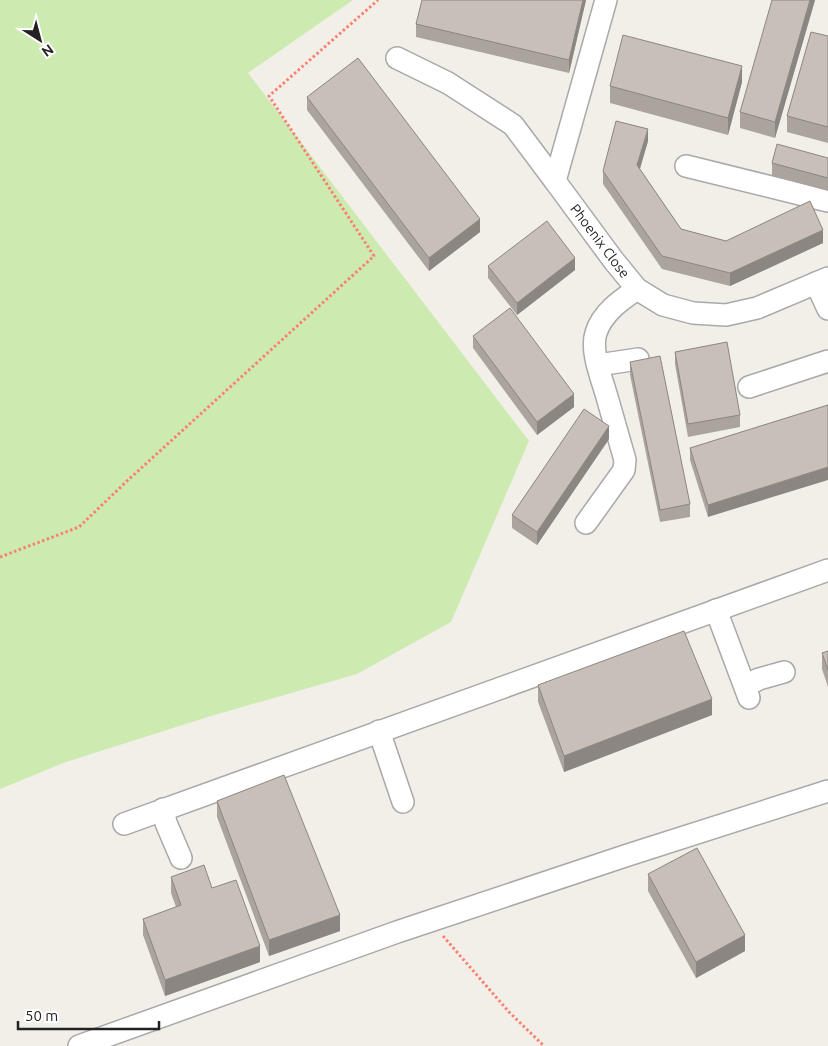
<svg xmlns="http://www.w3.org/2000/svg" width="828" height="1046" viewBox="0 0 828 1046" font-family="Ubuntu,sans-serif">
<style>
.grass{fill:#cdebb0}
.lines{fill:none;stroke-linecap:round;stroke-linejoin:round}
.minor-casing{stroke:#a9a9a9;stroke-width:24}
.path{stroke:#fa8072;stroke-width:3;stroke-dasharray:2.5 2.5;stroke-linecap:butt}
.minor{stroke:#fff;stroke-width:21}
.wall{fill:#aba49e}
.shaded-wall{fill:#8b8681}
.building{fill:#c7bfb8;stroke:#8b8681}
.labels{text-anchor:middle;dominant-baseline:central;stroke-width:4;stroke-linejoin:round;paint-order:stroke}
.street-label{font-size:14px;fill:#222;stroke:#fff}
</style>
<rect width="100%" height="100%" fill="#f2efe9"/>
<!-- grass -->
<polygon class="grass" points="0,0 353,0 248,73 529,441 451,622 357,674 211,716 66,762 0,789"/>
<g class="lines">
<!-- minor casing -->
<g class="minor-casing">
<g id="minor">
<polyline points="606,0 555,181 614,261 637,289 663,305 693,313 726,315 757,308 828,278"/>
<polyline points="397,58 448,83 513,125 555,181"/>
<polyline points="686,166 828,201"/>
<polyline points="816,283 828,309"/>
<polyline points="598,365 638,359"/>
<polyline points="749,387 828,361"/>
<path d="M586,523L624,470L625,460C619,439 613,418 607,397C602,379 590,351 596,333C602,313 621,300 637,289"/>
<polyline points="716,610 749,698"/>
<polyline points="745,686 759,679 784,672"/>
<polyline points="379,731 403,802"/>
<polyline points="163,809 166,823 181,858"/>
<polyline points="124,824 828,570"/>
<polyline points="79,1046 397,932 628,855 828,791"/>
</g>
</g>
<!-- path -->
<g class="path">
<polyline points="0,557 79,527 127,481 374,256 269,96 378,0"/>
<polyline points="443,936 509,1012 544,1046"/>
</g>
<!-- minor -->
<use href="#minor" class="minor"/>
</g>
<!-- wall -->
<g class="wall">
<polygon points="586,0 569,73 416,37 416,24"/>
<polygon points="815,0 775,138 740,128 740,112"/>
<polygon points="828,36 828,143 787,132 787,116"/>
<polygon points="742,82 728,135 610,103 610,86"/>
<polygon points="307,97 480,232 429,271 307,110"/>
<polygon points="648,141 640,169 681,229 726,241 823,243 730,286 662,269 603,184 603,171"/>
<polygon points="828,158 828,191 772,176 772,163"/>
<polygon points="488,266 575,270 517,315 488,278"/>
<polygon points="473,336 574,407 537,435 473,348"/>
<polygon points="675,352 740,415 740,427 688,437 675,364"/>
<polygon points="630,362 690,504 690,517 660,522 630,375"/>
<polygon points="828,405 708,517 690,460 690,448"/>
<polygon points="609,439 537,545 512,528 512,515"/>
<polygon points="828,651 828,687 822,669 822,653"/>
<polygon points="538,685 712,715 564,772 538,702"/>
<polygon points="217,801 340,931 269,956 217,817"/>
<polygon points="648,874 745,951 696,978 648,891"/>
<polygon points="171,877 212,888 260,962 165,996 143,935 143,919 176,907 171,893"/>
</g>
<!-- shaded-wall -->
<g class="shaded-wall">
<polygon points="583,0 586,0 569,73 569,60"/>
<polygon points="810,0 815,0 775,138 775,122"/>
<polygon points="742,66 742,82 728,135 728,118"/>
<polygon points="648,129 648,141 637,178 637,165"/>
<polygon points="480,219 480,232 429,271 429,258"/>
<polygon points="823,230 823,243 730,286 730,273"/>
<polygon points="575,258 575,270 517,315 517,303"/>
<polygon points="574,394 574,407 537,435 537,422"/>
<polygon points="609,426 609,439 537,545 537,532"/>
<polygon points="828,467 828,480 708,517 708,505"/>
<polygon points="712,699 712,715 564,772 564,756"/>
<polygon points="340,915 340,931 269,956 269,940"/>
<polygon points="745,935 745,951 696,978 696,962"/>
<polygon points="260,946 260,962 165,996 165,980"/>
</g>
<!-- building -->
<g class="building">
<polygon points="422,0 583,0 569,60 416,24"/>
<polygon points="772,0 810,0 775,122 740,112"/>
<polygon points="811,32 828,36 828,127 787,116"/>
<polygon points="623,35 742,66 728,118 610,86"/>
<polygon points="358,58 480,219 429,258 307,97"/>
<polygon points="616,121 648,129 637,165 681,229 726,241 810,201 823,230 730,273 662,256 603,171"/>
<polygon points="777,144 828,158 828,178 772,163"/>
<polygon points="547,221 575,258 517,303 488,266"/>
<polygon points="510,308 574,394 537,422 473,336"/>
<polygon points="727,342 740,415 688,424 675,352"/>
<polygon points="660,356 690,504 660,510 630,362"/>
<polygon points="828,405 828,467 708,505 690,448"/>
<polygon points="584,409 609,426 537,532 512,515"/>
<polygon points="684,631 712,699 564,756 538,685"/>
<polygon points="828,651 828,670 822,653"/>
<polygon points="284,775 340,915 269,940 217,801"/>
<polygon points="697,848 745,935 696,962 648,874"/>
<polygon points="204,865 212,888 236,880 260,946 165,980 143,919 181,905 171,877"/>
</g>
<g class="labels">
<!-- street labels -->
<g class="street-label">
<text transform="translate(600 241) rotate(53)">Phoenix Close</text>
</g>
</g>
<!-- north arrow -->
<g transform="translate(40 40) rotate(144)" stroke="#ffffff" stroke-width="4" paint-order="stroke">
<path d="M0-4L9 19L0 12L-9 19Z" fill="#222222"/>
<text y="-8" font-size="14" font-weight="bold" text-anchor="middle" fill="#222222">N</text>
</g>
<!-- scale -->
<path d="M18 1021v8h141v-8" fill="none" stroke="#222222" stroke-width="2.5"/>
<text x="25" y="1021" font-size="15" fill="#222222" stroke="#ffffff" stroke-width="4" paint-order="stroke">50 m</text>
</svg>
